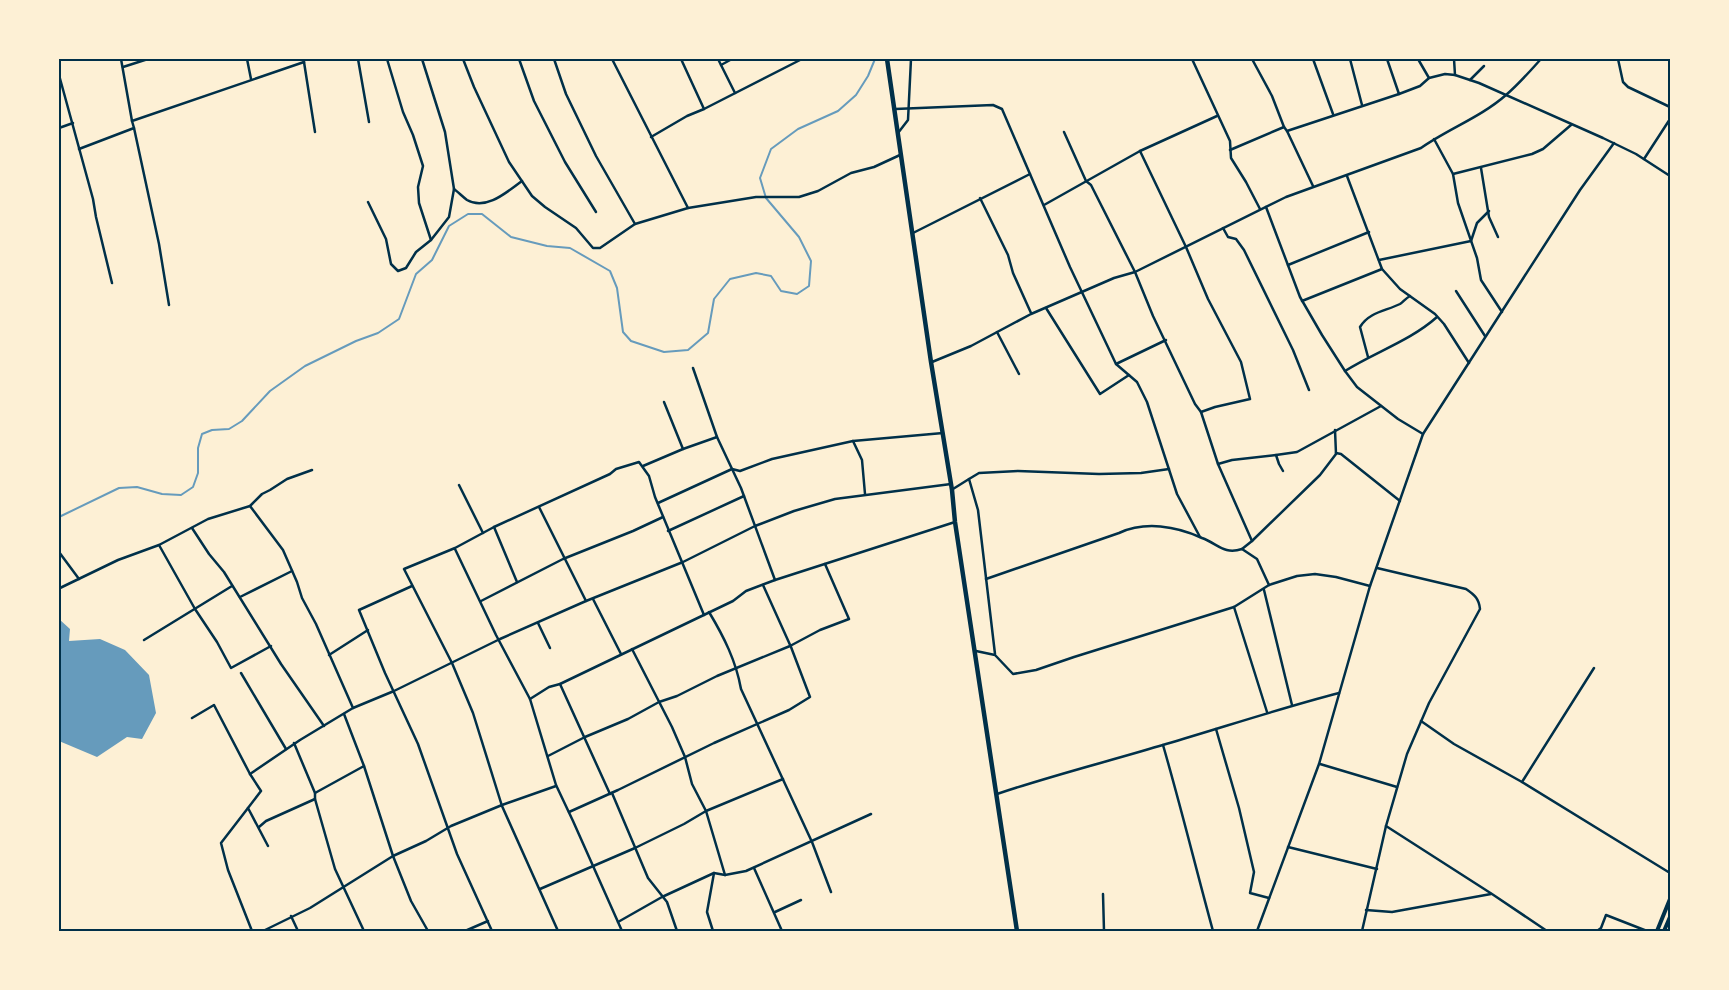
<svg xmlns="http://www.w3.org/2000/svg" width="1729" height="990" viewBox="0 0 1729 990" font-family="Bitter,serif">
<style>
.water{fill:#669bbc}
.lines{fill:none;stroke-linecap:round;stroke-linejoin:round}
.stream{stroke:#669bbc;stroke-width:2}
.minor{stroke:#003049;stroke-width:2.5}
.primary{stroke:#003049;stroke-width:4}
.trunk{stroke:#003049;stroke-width:4.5}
.neatline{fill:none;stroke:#003049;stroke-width:2}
</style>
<rect width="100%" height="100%" fill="#fdf0d5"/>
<!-- water -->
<polygon class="water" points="59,619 70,629 69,641 100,639 125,650 149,675 156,713 142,739 127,737 97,757 59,741"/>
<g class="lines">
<!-- stream -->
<polyline class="stream" points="59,517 119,488 137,487 162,494 181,495 193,487 198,473 198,448 202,434 212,430 229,429 242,421 270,391 305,366 356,341 378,333 399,319 416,274 432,260 449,226 468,214 482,214 511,237 547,246 570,248 610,271 617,288 623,332 631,341 664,352 688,350 708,333 714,299 730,279 756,273 771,276 781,291 797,294 809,286 811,261 799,237 766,198 760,178 771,149 798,129 838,111 856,95 868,76 875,59"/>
<!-- minor -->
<g class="minor">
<polyline points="121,59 132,121"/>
<polyline points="247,59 251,79"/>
<polyline points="358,59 369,122"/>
<polyline points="387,59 403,112 413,135 423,166 418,187 419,203 431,240"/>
<polyline points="463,59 474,87 509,162 532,196 545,207 576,228 593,248 600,248 635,224 688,208 756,197 799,197 818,191 851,173 874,167 900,155"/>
<polyline points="519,59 534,101 565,162 596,212"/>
<polyline points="554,59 566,94 596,156 635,224"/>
<polyline points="612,59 688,208"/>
<polyline points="718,59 735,93"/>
<polyline points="1192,59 1230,141 1231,158 1246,182 1260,209"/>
<polyline points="1252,59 1272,96 1284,127"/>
<polyline points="1313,59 1333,114"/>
<polyline points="1350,59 1362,105"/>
<polyline points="1387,59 1399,94"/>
<polyline points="1418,59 1429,78"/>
<polyline points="1454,59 1455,75"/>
<polyline points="1618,59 1623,82 1628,87 1670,107"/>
<polyline points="304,62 315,132"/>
<polyline points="721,65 732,59"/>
<polyline points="123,67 148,59"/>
<polyline points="59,75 93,199 96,217 112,283"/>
<polyline points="1470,80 1484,66"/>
<polyline points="704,109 802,59"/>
<polyline points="895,109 993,105 1002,109 1070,267 1116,364 1137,382 1147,402 1177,494 1200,537"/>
<polyline points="59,128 73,123"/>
<polyline points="134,128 159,244 169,305"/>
<polyline points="1287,131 1313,186"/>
<polyline points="1064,132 1086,181 1091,185 1135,272 1153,316 1195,404 1201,412 1218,464 1252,541"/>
<polyline points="898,133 908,120 911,59"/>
<polyline points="651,137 687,116 704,109 681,59"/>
<polyline points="1434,139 1453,174 1458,203 1477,258 1481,280 1502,312"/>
<polyline points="79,149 134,128 132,121 304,62 303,59"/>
<polyline points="1230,150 1284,127 1287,131 1399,94 1420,86 1429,78 1445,74 1455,75 1479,83 1603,138 1636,154 1670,176"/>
<polyline points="1140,151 1186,247 1208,299 1241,362 1250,399 1215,407 1201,412"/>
<polyline points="1644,159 1670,119"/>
<polyline points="1481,168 1489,217 1498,237"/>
<polyline points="1453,174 1532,154 1543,149 1571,125"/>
<polyline points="1347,176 1382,269 1400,289 1435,314 1444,324 1469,363"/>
<path d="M454,189C458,192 463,197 467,200C486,211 507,192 522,181"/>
<polyline points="980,198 1008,255 1013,273 1031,313"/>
<polyline points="368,202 386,239 391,264 398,271 406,268 416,252 431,240 449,217 454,189 445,132 422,59"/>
<polyline points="1044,205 1140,151 1217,116"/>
<polyline points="1266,207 1300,297 1322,335 1345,371 1357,387 1398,419 1423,434"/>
<polyline points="1223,228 1228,237 1236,239 1244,250 1293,350 1309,390"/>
<polyline points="913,233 1030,174"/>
<polyline points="1379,260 1471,241 1477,223 1489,211"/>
<polyline points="1288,265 1369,232"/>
<polyline points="1456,291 1485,336"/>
<polyline points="1302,301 1382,269"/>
<polyline points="1046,308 1100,394 1129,375"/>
<polyline points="997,332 1019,374"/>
<path d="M1368,357L1360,327C1369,312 1386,311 1400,304C1403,302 1406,298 1410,296"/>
<path d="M932,362L971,346L1031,314L1114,278L1135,272L1286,197L1421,148C1448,129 1481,117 1506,95C1519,84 1530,71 1541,59"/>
<polyline points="1116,364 1166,340"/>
<polyline points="693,368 717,437 741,488 775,580"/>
<path d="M1345,371C1375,352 1410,341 1437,317"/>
<polyline points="664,402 683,449"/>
<polyline points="853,441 862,460 865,494"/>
<polyline points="1336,453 1341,454 1400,501"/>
<polyline points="1276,455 1297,452 1381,406"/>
<polyline points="1218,464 1232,460 1276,455 1279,464 1283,471"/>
<polyline points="643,466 683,449 717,437"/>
<polyline points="969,479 979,473 1018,471 1099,474 1141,473 1169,469"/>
<polyline points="459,485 483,533"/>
<polyline points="953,489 969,479 978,510 995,654"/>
<polyline points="658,503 732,469 740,471 772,459 853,441 943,433"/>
<polyline points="250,506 283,550 297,582 302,598 316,624 353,708"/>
<polyline points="539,507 586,601"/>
<polyline points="494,527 517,582"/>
<polyline points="192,528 209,554 224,572 281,664 324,726"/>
<polyline points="668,531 744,496"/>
<polyline points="159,545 195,609 217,642 231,668 271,646"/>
<polyline points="455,549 496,635 530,699 556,785 573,821 622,931"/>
<polyline points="1242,549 1252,541 1320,475 1336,454 1335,430"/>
<polyline points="59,552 79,579"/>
<path d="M986,579L1119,533C1145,521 1176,526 1202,538C1218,544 1224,555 1242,549L1257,559L1269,585"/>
<polyline points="412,586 359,610 385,673 418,744 457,854 492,931"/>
<polyline points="60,588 118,560 159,545 208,519 250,506 262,494 270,490 287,479 312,470"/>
<polyline points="1264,590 1292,705"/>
<polyline points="240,597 292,571"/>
<polyline points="593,599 621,654"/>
<polyline points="481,601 563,559 633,531 663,517"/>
<polyline points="1234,607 1267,712"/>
<path d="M709,612C724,637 736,661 741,689L812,842L831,892"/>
<polyline points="538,623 550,648"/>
<polyline points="144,640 232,586"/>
<polyline points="632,649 672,727 685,757 692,784 706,811 725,875"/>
<polyline points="976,651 995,655 1013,674 1036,670 1074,657 1234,607 1269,585 1297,576 1315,574 1336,577 1370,586"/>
<polyline points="329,655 368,630"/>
<polyline points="241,673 286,749"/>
<polyline points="560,684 610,794"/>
<polyline points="530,699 549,687 560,684 733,601 746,591 775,580 955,522"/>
<polyline points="344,714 364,766 393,856 411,901 428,931"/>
<polyline points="192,718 214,705 250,774 261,791 248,808 268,846"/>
<polyline points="1421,721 1454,744 1522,782 1670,873"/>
<polyline points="1216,729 1239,808 1254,872 1250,893 1269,898"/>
<polyline points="294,743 315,793 315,799 335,869 364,931"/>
<path d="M1163,745C1181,807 1196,869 1213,931"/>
<polyline points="548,756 585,737 628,719 659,702 677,696 717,676 790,646 820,630 849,619 825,564"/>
<polyline points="1320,764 1397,787"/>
<polyline points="250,774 300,740 353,708 394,691 500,639 586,601 683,562 755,526 794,511 835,499 951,484"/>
<polyline points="1522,782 1594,668"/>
<polyline points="315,793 364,766"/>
<polyline points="612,793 648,878 667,902 677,931"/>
<path d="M997,794C1053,775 1110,761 1166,744C1224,727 1281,708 1339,693"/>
<polyline points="248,808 221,843 228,870 252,931"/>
<polyline points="569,812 618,790 714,743 789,710 810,697 791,647 763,585"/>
<polyline points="1386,826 1492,894 1547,931"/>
<polyline points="259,827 266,821 315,799"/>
<polyline points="1288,847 1377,869"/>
<polyline points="754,868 782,931"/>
<polyline points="540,889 635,848 684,824 706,811 783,779"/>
<polyline points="1103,894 1104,931"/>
<polyline points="1366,910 1392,912 1491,894"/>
<polyline points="775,912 801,900"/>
<polyline points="291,916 298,931"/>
<polyline points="618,922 662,897 714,873 725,875 746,871 871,814"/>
<polyline points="263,931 310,908 393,856 426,841 451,826 502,805 556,786"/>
<polyline points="465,931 488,921"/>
<polyline points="558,931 502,806 473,713 452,663 404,569 455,548 494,527 610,474 616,469 639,462 649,476 655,497 704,615"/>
<polyline points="713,931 707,912 714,873"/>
<polyline points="1257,931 1319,764 1370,586 1423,434 1580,190 1614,143"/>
<path d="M1362,931L1386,826L1407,754L1429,703L1480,609C1479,599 1475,595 1466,589L1377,568"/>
<polyline points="1597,931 1601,928 1606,915 1647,931"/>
</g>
<!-- primary -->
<g class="primary">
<polyline points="1657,931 1670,899"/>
<polyline points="1664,931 1670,917"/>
</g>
<!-- trunk -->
<polyline class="trunk" points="887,59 931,362 952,490 955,522 1017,931"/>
</g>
<!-- border -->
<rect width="1729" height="990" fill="none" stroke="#fdf0d5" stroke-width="120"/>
<rect x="60" y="60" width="1609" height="870" class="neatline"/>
</svg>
